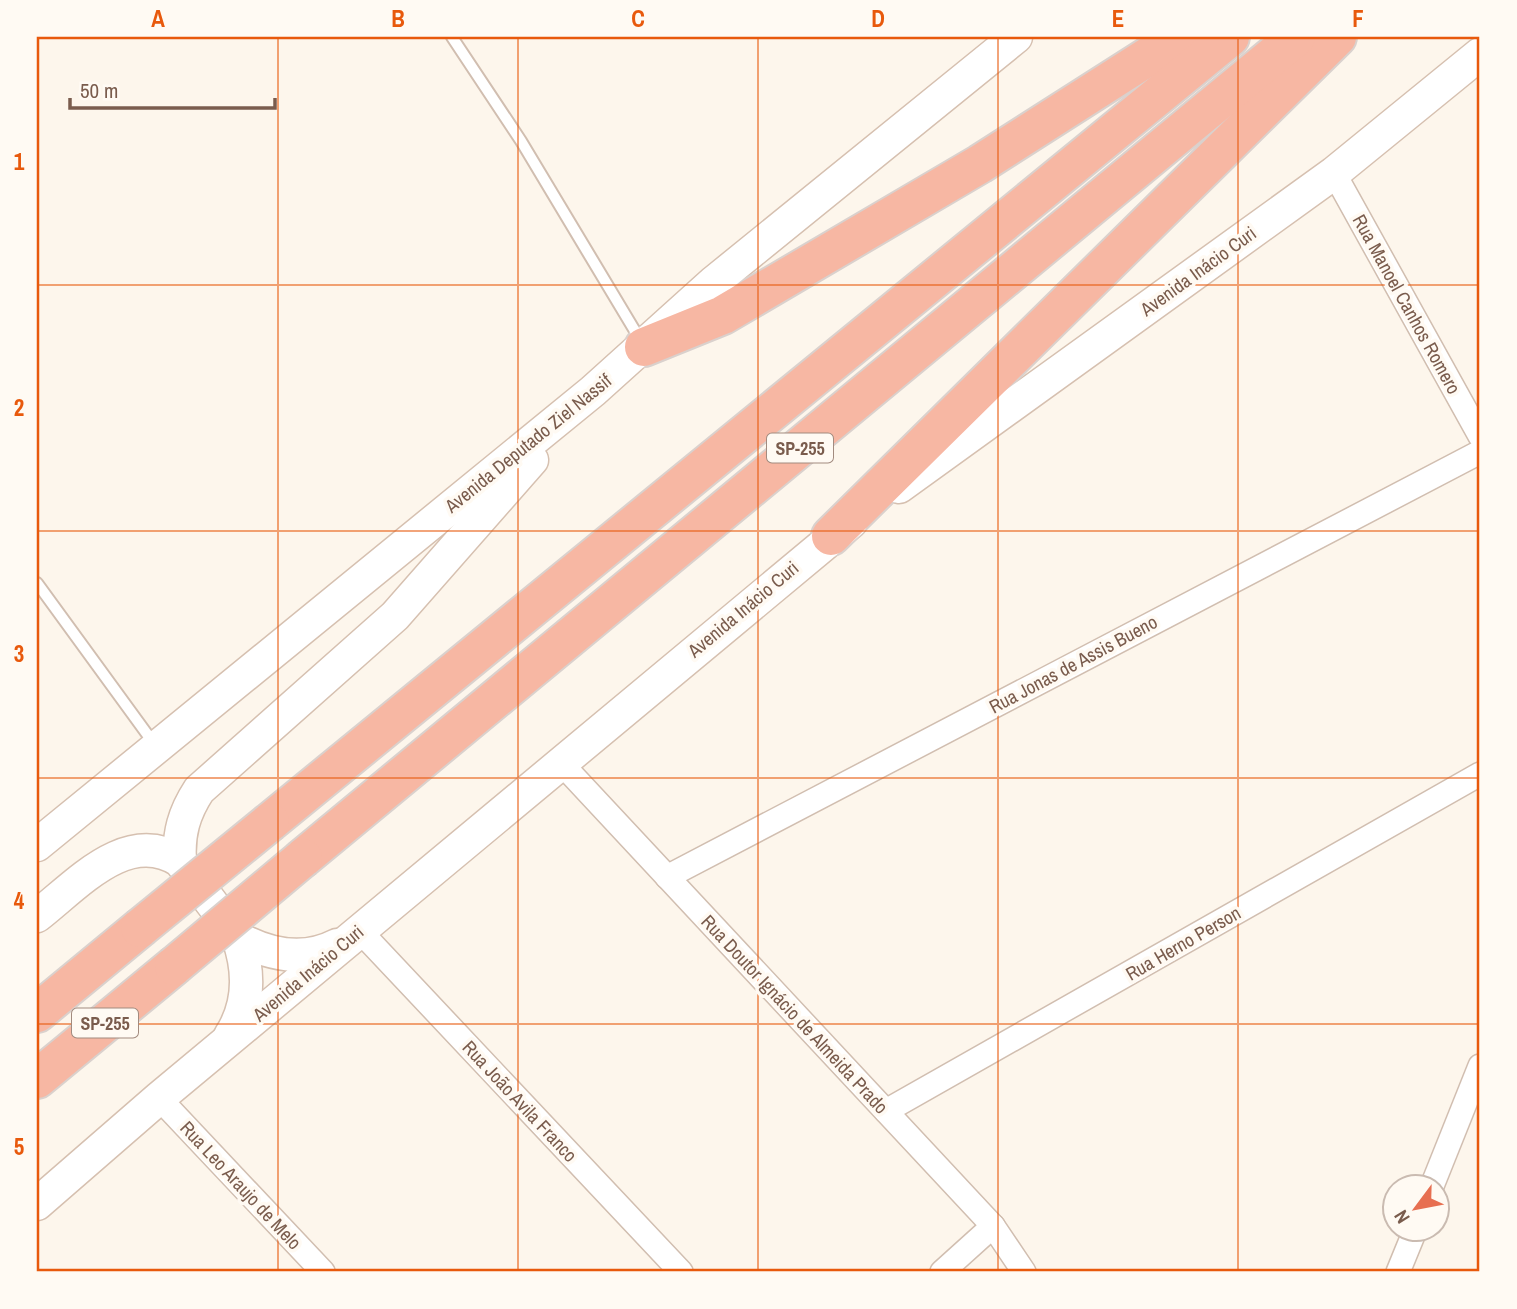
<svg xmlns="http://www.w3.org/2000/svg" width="1517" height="1309" viewBox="0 0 1517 1309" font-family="'Archivo Narrow',sans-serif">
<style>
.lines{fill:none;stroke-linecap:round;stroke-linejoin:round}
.service-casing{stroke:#d1beb0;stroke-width:14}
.minor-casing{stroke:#d1beb0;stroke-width:26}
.secondary-casing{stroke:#d6c0b0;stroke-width:35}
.motorway-casing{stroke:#dad1cd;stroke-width:42}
.service{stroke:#fff;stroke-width:10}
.minor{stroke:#fff;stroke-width:23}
.secondary{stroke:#fff;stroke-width:32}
.motorway{stroke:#f7b7a3;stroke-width:38}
.motorway-bridge-casing{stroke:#dad1cd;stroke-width:42;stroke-linecap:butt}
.motorway-bridge{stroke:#f7b7a3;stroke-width:38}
.grid{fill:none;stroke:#e8590c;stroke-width:2;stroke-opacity:0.55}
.labels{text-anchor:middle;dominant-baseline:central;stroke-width:7;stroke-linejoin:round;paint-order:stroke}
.shield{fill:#fffaf3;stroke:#a28b7f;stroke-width:2}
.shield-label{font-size:18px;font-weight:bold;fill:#7a5c4d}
.street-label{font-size:19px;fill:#7a5c4d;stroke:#fffaf3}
.neatline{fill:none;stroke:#e8590c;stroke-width:2.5}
.grid-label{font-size:23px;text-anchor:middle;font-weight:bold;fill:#e8590c}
</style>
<rect width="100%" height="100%" fill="#fdf6ec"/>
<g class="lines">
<!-- service casing -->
<g class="service-casing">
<g id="service">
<polyline points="452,37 521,141 641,341"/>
<polyline points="37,583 155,745"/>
</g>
</g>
<!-- minor casing -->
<g class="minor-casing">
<g id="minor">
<polyline points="1334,173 1480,436"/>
<polyline points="560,762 993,1226 1024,1272"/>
<polyline points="667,877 1480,452"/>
<polyline points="359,930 681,1272"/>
<polyline points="159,1098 323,1272"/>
<polyline points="886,1111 1480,774"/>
<polyline points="1432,1186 1480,1066"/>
<polyline points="942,1272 993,1226"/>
<polyline points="1398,1272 1416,1228"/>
</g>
</g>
<!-- secondary casing -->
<g class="secondary-casing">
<g id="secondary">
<polyline points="899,487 1334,173 1480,54"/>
<polyline points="37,845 593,391 714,282 1016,37"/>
<path d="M180,861C178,834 184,813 199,790L395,616L532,460"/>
<path d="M37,916C76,886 127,826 180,861L238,938C250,972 250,1005 230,1036"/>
<path d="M238,938C269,955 304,962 337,945"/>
<polyline points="37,1204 159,1098 851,522"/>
</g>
</g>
<!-- motorway casing -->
<g class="motorway-casing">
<g id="motorway">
<polyline points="644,347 723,315 980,164 1179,37"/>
<polyline points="831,536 1337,37"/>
<polyline points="270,822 1230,37"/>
<polyline points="303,858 1296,37"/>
<polyline points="37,1013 140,928"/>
<polyline points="37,1079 174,966"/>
</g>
</g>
<!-- service -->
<use href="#service" class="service"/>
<!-- minor -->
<use href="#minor" class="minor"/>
<!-- secondary -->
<use href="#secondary" class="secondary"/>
<!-- motorway -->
<use href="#motorway" class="motorway"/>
<!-- motorway-bridge casing -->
<g class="motorway-bridge-casing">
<g id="motorway-bridge">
<polyline points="140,928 270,822"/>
<polyline points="174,966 303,858"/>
</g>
</g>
<!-- motorway-bridge -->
<use href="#motorway-bridge" class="motorway-bridge"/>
</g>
<!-- grid -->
<path class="grid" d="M278,37V1272M518,37V1272M758,37V1272M998,37V1272M1238,37V1272M37,285H1480M37,531H1480M37,778H1480M37,1024H1480"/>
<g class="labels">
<!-- shield labels -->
<g class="shield">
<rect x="767" y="433.5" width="66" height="29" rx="5"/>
<rect x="72" y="1008.5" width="66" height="29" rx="5"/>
</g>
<g class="shield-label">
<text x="800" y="448">SP-255</text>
<text x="105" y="1023">SP-255</text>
</g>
<!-- street labels -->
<g class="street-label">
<text transform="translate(1198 271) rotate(-36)">Avenida Inácio Curi</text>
<text transform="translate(1407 304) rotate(61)">Rua Manoel Canhos Romero</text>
<text transform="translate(528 443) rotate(-39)">Avenida Deputado Ziel Nassif</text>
<text transform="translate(743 609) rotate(-40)">Avenida Inácio Curi</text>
<text transform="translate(1073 664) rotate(-28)">Rua Jonas de Assis Bueno</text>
<text transform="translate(1183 943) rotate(-30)">Rua Herno Person</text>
<text transform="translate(308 973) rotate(-40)">Avenida Inácio Curi</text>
<text transform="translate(795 1014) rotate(47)">Rua Doutor Ignácio de Almeida Prado</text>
<text transform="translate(520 1101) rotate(47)">Rua João Avila Franco</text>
<text transform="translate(241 1185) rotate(47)">Rua Leo Araujo de Melo</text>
</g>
</g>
<!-- border -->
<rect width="1517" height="1309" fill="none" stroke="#fffaf3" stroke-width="77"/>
<!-- north arrow -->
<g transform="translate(1416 1208) rotate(238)"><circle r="33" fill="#fffaf3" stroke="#cabbb1" stroke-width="2"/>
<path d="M0-5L12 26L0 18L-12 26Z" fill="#e76f51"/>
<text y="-10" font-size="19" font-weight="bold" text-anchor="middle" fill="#7a5c4d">N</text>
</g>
<!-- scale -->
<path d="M70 98v10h205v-10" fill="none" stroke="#7a5c4d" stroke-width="3.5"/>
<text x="80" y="98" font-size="21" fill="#7a5c4d" stroke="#fffaf3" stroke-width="5" paint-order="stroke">50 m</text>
<rect x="38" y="38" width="1440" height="1232" class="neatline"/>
<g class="grid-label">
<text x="158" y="27">A</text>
<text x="398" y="27">B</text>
<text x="638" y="27">C</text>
<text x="878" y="27">D</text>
<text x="1118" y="27">E</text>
<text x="1358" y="27">F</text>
<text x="19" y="170">1</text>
<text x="19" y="416">2</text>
<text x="19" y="662">3</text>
<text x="19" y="909">4</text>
<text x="19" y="1155">5</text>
</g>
</svg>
